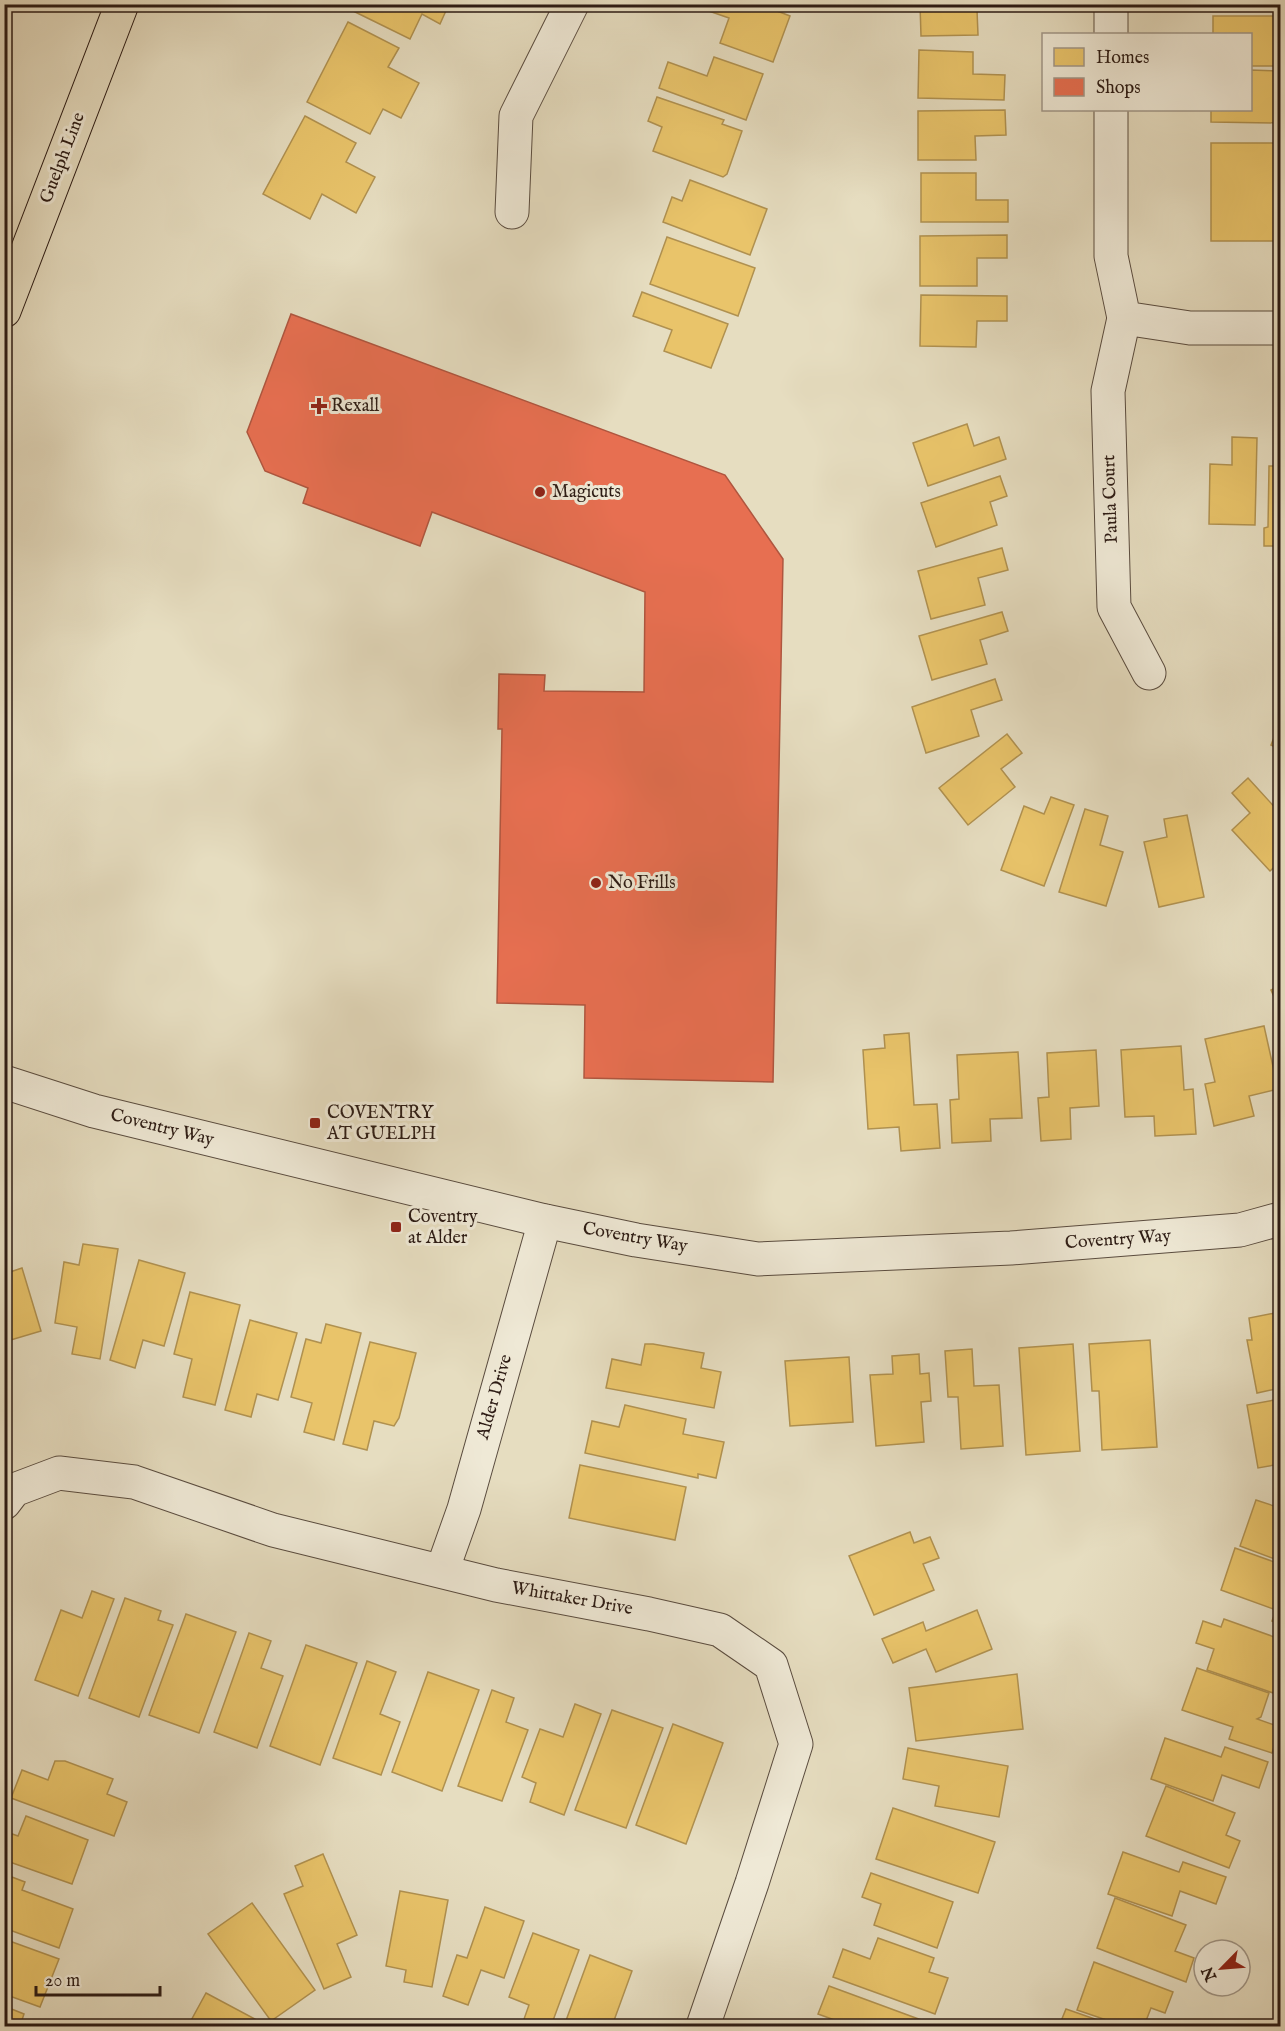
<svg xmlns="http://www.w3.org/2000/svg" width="1285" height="2031" viewBox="0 0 1285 2031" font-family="'IM FELL English',serif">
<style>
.homes{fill:#e9c46a;stroke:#b09150;stroke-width:1.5}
.shops{fill:#e76f51;stroke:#af563f;stroke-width:1.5}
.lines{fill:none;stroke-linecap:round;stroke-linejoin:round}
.minor-casing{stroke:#5a4c3f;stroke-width:35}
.major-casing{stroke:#2c1b14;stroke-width:35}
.minor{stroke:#efe9d6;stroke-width:33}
.major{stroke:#e6ddc0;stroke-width:33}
.poi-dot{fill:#8f2418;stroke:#efe9d6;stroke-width:2}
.labels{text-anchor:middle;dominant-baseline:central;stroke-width:6;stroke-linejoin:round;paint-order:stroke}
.street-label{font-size:18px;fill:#2c1b14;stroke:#efe9d6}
.poi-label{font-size:18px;fill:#2c1b14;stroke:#efe9d6;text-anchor:start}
</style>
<rect width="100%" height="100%" fill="#e6ddc0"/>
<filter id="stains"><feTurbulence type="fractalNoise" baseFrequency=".00333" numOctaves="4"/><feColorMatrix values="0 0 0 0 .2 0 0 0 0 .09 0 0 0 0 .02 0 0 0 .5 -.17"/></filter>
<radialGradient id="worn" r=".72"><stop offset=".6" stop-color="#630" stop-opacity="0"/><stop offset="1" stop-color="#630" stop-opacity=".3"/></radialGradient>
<!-- homes -->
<g class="homes">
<polygon points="346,4 449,4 440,24 422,14 410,39 345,7"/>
<polygon points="701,4 759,4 790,16 773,62 720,43 729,18 700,8"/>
<polygon points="920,4 1008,4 1008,9 977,10 978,35 921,36"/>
<polygon points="1213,16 1280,16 1280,66 1250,66 1250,34 1213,34"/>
<polygon points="348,22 399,48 388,67 419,83 401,118 383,109 370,134 307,102"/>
<polygon points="919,50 973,52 973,74 1005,75 1004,100 918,98"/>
<polygon points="714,57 763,74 746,120 659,88 668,62 707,76"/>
<polygon points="1250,70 1280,71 1280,123 1211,122 1211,110 1250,110"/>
<polygon points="657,97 724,120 722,124 742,131 727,174 723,177 653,151 662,127 648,121"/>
<polygon points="1005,110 1006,135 975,136 976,160 918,160 918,111"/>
<polygon points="305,116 356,143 346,162 375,177 356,213 322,194 310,219 263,194"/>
<rect x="1211" y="143" width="69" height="98"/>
<polygon points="921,173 976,173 976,200 1008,200 1008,222 921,222"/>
<polygon points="690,180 767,209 750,255 663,222 672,197 682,201"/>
<polygon points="1007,235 1007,258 977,258 977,286 920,286 920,236"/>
<polygon points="667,237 755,268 738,316 650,284"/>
<polygon points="642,292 728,324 711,368 664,351 672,330 633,316"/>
<polygon points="921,295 1007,296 1007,321 977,321 976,347 920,346"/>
<polygon points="967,424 974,446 999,437 1006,459 928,486 913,443"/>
<polygon points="1232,437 1257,438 1255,525 1209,524 1210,464 1232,465"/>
<polygon points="1269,466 1280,466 1280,523 1277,523 1276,546 1264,546 1264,528 1268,527"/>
<polygon points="1000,476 1007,496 990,502 997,525 936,547 921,503"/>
<polygon points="1002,548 1008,570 978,578 985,605 931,619 918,571"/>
<polygon points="1002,612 1008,631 980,640 987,664 932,680 919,636"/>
<polygon points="995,679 1002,700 971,710 979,736 926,753 912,707"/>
<polygon points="1280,722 1280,749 1271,745"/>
<polygon points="1007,734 1022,753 1001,769 1015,787 968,825 939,788"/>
<polygon points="1248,778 1280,813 1280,862 1270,871 1232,830 1250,813 1232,793"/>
<polygon points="1051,797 1074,805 1044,886 1001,870 1024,806 1044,814"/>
<polygon points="1085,809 1108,816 1100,845 1123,852 1106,906 1059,892"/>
<polygon points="1187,815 1204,897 1159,907 1144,842 1167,837 1164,819"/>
<polygon points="1280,985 1280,1010 1271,990"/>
<polygon points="1264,1026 1278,1089 1249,1096 1254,1116 1214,1126 1205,1084 1215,1082 1205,1039"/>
<polygon points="909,1033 914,1105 937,1104 940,1148 901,1151 899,1127 868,1129 863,1050 885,1048 884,1035"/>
<polygon points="1181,1046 1184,1090 1193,1089 1196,1134 1155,1136 1154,1116 1125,1117 1121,1050"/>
<polygon points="1096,1050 1099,1106 1070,1108 1071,1139 1041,1141 1038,1098 1049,1097 1047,1053"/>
<polygon points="1018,1052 1022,1118 990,1119 991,1141 952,1143 950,1100 959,1099 957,1055"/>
<polygon points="83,1244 118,1249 100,1359 72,1354 77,1327 55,1323 64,1262 79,1265"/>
<polygon points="139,1260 185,1273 164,1346 143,1340 135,1368 110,1360"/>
<polygon points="22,1268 41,1331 4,1342 4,1274"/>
<polygon points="190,1292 240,1305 215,1405 183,1397 192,1359 174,1354"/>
<polygon points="1280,1312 1280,1388 1257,1393 1247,1340 1252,1340 1249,1318"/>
<polygon points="250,1320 297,1333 278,1400 257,1394 251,1417 225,1410"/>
<polygon points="326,1324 361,1333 334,1440 304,1432 312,1403 291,1397 306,1339 321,1343"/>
<polygon points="1150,1340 1157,1447 1102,1450 1099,1391 1092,1391 1089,1344"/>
<polygon points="370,1342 416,1353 399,1418 394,1426 374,1421 367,1450 343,1444"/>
<polygon points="645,1344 653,1344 704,1353 701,1368 721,1372 714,1408 606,1388 612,1359 641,1365"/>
<polygon points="1073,1344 1080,1451 1026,1455 1019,1348"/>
<polygon points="972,1349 974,1386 999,1385 1003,1446 961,1449 958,1397 948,1397 945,1351"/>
<polygon points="919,1354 920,1374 929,1373 931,1401 921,1402 924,1442 876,1446 870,1375 893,1374 892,1356"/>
<polygon points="849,1357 853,1422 790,1426 785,1361"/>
<polygon points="1280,1399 1280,1464 1258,1468 1247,1405"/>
<polygon points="625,1405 686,1419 683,1434 724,1442 716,1478 698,1474 698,1478 585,1453 592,1421 619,1427"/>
<polygon points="580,1465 686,1487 675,1540 569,1518"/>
<polygon points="1256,1500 1280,1508 1280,1561 1240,1546"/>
<polygon points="910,1532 914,1543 930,1537 939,1558 923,1564 934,1590 874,1615 849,1556"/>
<polygon points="1235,1548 1280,1564 1280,1624 1272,1621 1276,1610 1221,1590"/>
<polygon points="92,1591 114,1599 78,1696 35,1680 61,1610 82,1618"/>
<polygon points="125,1598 161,1611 158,1620 173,1625 139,1717 89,1698"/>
<polygon points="977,1610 992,1649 936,1672 926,1649 893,1663 882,1639 923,1622 926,1631"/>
<polygon points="186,1614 236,1632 199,1733 149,1715"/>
<polygon points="1224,1619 1280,1639 1280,1683 1276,1694 1207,1670 1214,1649 1196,1643 1203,1621 1221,1627"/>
<polygon points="249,1633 271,1641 261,1668 283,1676 257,1748 214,1732"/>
<polygon points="306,1645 357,1663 320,1765 270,1746"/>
<polygon points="367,1661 396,1672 380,1714 400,1722 381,1775 333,1758"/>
<polygon points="1197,1668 1269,1693 1261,1717 1257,1719 1280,1727 1272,1753 1229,1739 1233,1727 1182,1710"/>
<polygon points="428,1672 479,1690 442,1791 392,1772"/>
<polygon points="1017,1674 1023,1729 916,1741 909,1688"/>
<polygon points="492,1690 514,1698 506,1722 528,1730 502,1801 458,1786"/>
<polygon points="575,1704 601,1714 564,1815 530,1802 536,1783 522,1777 540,1729 563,1737"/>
<polygon points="612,1710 663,1728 626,1828 575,1810"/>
<polygon points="673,1724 723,1743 686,1844 636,1825"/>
<polygon points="1165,1738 1221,1757 1225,1747 1268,1762 1259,1788 1222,1775 1213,1801 1151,1779"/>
<polygon points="908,1748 1008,1766 999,1817 935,1806 939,1786 903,1779"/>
<polygon points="55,1761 65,1761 113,1779 107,1794 127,1802 114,1836 11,1798 22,1770 48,1780"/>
<polygon points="1166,1786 1235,1813 1226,1835 1240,1841 1229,1868 1146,1836"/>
<polygon points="893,1808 995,1842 978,1893 876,1859"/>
<polygon points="26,1816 88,1840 72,1884 4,1860 4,1831 18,1836"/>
<polygon points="1123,1852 1179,1872 1183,1862 1226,1877 1216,1904 1180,1891 1172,1916 1108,1894"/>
<polygon points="323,1854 357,1935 337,1944 351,1977 324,1989 284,1894 303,1886 295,1866"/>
<polygon points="871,1873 953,1902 937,1948 874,1925 881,1904 862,1897"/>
<polygon points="4,1874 25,1882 22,1890 73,1909 59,1948 4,1928 4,1913 8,1903 4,1901"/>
<polygon points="400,1891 448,1900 432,1987 404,1982 406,1970 386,1966"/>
<polygon points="1115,1898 1186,1925 1175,1951 1194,1958 1186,1982 1097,1948"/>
<polygon points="252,1903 315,1990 271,2021 208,1934"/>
<polygon points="485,1907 524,1921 504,1978 481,1970 468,2005 443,1996 457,1955 467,1958"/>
<polygon points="533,1933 579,1950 551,2026 534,2026 523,2022 529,2005 509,1997"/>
<polygon points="878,1938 934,1958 929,1972 948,1978 935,2014 833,1977 843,1949 870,1959"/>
<polygon points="4,1939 59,1959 40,2007 4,1994"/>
<polygon points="590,1955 632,1971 612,2026 564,2026"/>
<polygon points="1094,1962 1173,1992 1165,2013 1151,2008 1144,2026 1124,2026 1077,2010"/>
<polygon points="829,1986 924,2021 922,2026 851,2026 818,2014"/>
<polygon points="206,1993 264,2024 263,2026 188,2026"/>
<polygon points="4,2006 24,2014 20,2026 4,2026"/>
<polygon points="1066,2009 1115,2026 1059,2026"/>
</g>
<!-- shops -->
<polygon class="shops" points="291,314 725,475 783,559 773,1082 584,1078 585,1005 497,1003 502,729 498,729 499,674 545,675 544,691 644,692 645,592 432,512 420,546 303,503 308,488 265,471 247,432"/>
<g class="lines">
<!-- minor casing -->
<g class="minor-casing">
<g id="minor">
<polyline points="1111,34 1111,4"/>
<polyline points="1111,110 1111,256 1124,318 1190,328 1280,328"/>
<polyline points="512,212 516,116 572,4"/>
<polyline points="1124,318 1108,391 1114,607 1149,673"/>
<polyline points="4,1082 94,1111 545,1221 636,1240 758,1259 1011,1248 1240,1230 1280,1219"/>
<polyline points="4,1503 14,1490 59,1473 134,1482 273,1530 496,1585 649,1614 720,1630 771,1665 796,1744 752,1883 703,2026"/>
<polyline points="442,1571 464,1509 545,1221"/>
</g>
</g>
<!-- major casing -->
<g class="major-casing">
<polyline id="major" points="4,311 122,4"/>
</g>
<!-- minor -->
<use href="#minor" class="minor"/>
<!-- major -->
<use href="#major" class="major"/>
</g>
<!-- markers -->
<g class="poi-dot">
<path d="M316 397h6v6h6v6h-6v6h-6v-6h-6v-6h6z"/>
<circle cx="540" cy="492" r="6"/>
<circle cx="596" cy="883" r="6"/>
<rect x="309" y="1117" width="12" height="12" rx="3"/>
<rect x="390" y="1221" width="12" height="12" rx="3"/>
</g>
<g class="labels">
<!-- street labels -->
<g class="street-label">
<text transform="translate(63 158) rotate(-69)">Guelph Line</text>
<text transform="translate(1111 499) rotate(-92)">Paula Court</text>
<text transform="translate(162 1128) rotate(14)">Coventry Way</text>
<text transform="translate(635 1238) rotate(10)">Coventry Way</text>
<text transform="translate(1118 1240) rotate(-4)">Coventry Way</text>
<text transform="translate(495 1397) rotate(-74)">Alder Drive</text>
<text transform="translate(572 1599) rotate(10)">Whittaker Drive</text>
</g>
<!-- poi labels -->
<g class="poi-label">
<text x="331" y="406">Rexall</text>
<text x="552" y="492">Magicuts</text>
<text x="608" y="883">No Frills</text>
<text x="327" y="1113">COVENTRY<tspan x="327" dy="21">AT GUELPH</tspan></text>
<text x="408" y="1217">Coventry<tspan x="408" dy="21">at Alder</tspan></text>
</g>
</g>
<!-- margin -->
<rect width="1285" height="2031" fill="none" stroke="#e6ddc0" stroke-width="24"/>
<rect x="6" y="6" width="1273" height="2019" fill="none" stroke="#2c1b14" stroke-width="3"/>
<rect x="12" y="12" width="1261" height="2007" fill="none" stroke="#2c1b14" stroke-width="1.5"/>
<!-- legend -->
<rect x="1042" y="33" width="210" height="78" fill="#efe9d6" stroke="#a19788" stroke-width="1.5"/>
<rect x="1054" y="48" width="30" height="18" fill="#e9c46a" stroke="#a19788" stroke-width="1.5"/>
<text x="1096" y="63" font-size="18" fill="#2c1b14">Homes</text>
<rect x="1054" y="78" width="30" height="18" fill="#e76f51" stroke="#a19788" stroke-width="1.5"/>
<text x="1096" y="93" font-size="18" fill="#2c1b14">Shops</text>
<!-- north arrow -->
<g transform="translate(1222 1968) rotate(245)"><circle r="28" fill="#efe9d6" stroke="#a19788" stroke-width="1.5"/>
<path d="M0-4.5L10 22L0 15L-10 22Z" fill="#8f2418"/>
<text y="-9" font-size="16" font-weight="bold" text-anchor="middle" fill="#2c1b14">N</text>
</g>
<!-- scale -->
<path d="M36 1986v9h124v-9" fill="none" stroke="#2c1b14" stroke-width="3"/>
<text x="45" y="1986" font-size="18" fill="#2c1b14" stroke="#efe9d6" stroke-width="4.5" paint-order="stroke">20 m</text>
<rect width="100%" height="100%" filter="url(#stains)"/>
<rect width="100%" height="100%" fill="url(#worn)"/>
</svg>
